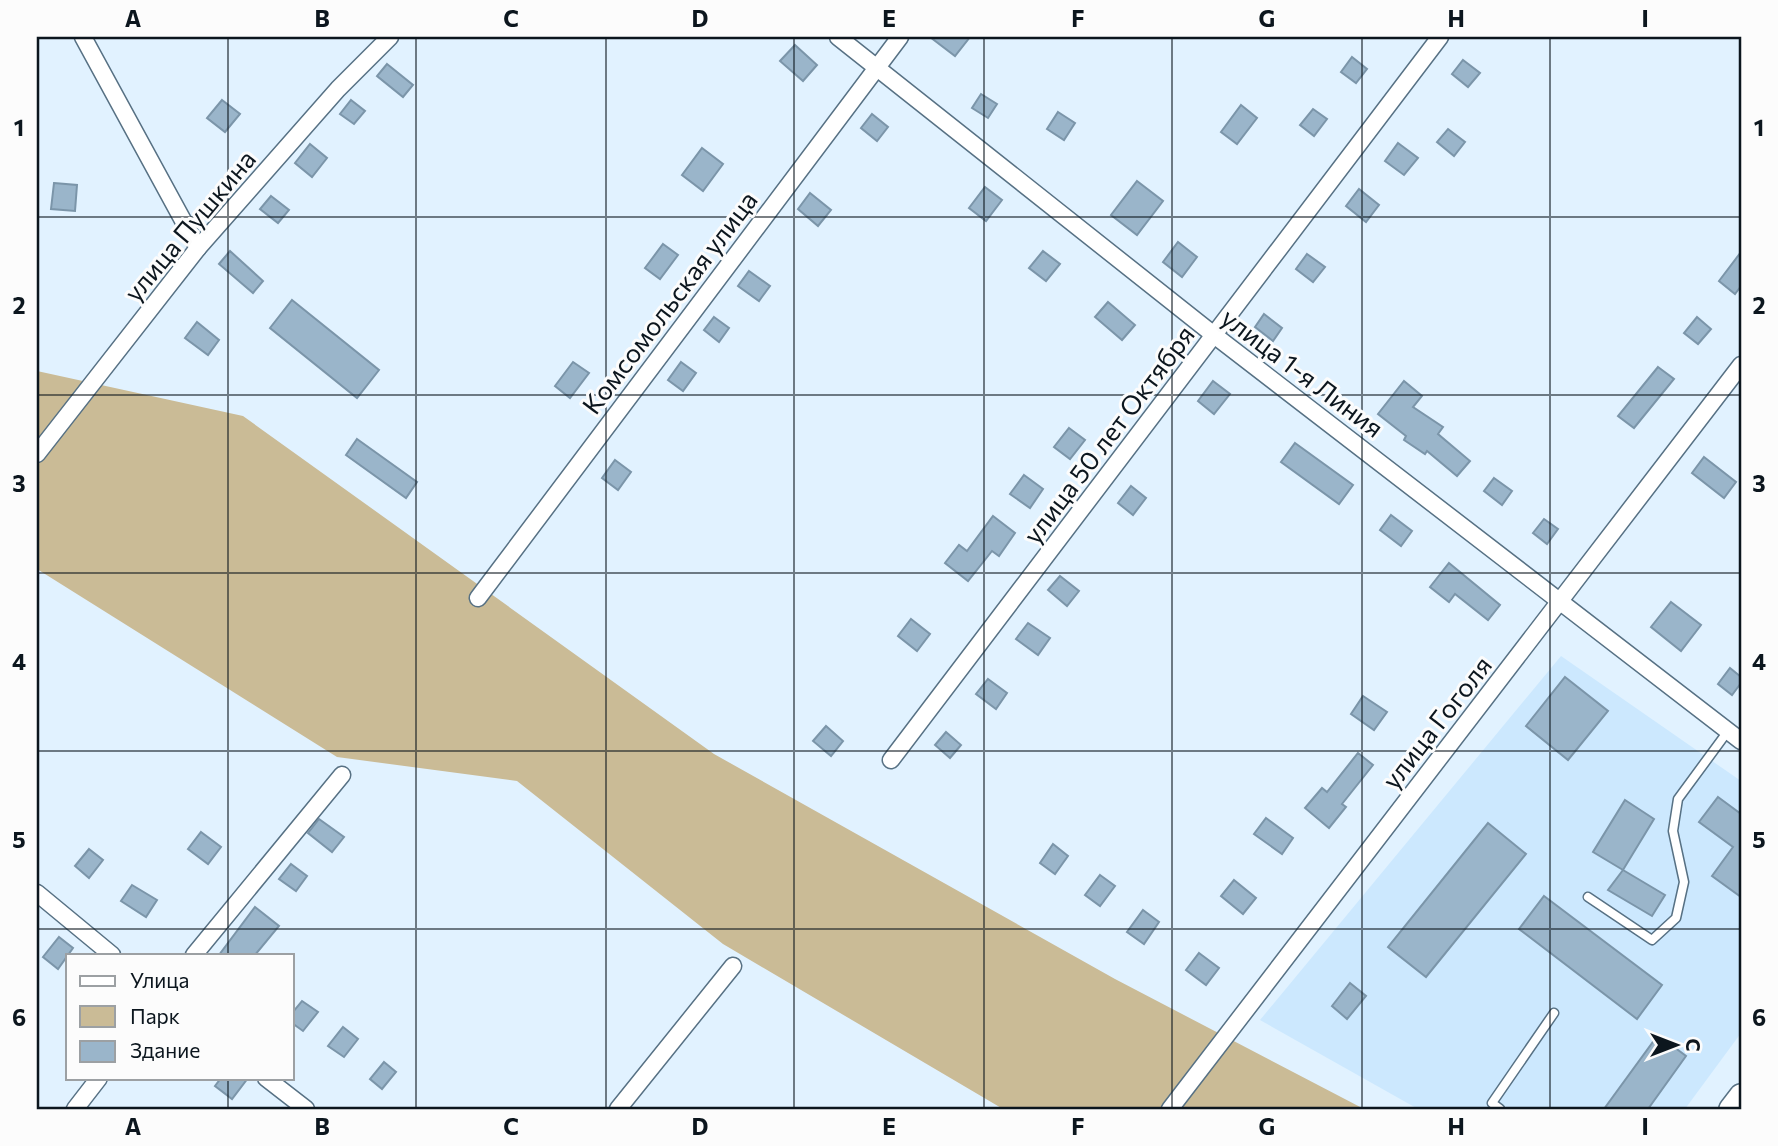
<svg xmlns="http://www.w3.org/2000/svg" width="1778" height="1146" viewBox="0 0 1778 1146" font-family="Commissioner,sans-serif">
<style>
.built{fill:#cce8fe}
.green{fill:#cabb96}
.building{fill:#9ab5ca;stroke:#7b95a9;stroke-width:2}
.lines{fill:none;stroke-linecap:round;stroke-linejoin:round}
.lane-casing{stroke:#577184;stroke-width:11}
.street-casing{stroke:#577184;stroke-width:19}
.secondary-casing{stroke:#577184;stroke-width:26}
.lane{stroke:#fff;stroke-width:8}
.street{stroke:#fff;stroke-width:16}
.secondary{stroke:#fff;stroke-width:23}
.grid{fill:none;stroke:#0c161e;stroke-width:2;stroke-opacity:0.55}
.labels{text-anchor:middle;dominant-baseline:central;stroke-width:6;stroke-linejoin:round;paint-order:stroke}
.street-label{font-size:26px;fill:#0c161e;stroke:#fcfcfc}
.neatline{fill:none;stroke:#0c161e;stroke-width:2.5}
.grid-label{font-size:23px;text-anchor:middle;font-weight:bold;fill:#0c161e}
</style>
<rect width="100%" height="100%" fill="#e1f2ff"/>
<!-- built -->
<polygon class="built" points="1561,656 1741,781 1741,1033 1685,1109 1418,1109 1260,1020"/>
<!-- green -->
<polygon class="green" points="37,371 243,416 714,754 1115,979 1364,1109 1003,1109 723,944 517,781 337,757 37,569"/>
<!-- building -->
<g class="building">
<polygon points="930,37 970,37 955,56"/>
<polygon points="795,45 817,65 803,81 780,61"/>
<polygon points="1352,57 1367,69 1356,83 1341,72"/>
<polygon points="1463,60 1480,73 1468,87 1452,74"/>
<polygon points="387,64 413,85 403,97 377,76"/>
<polygon points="981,94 997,104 988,118 972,108"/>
<polygon points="222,100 240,114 225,132 207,118"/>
<polygon points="351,100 365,111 354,124 340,114"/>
<polygon points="1241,105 1257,118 1237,144 1221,132"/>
<polygon points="1313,109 1327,119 1314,136 1300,125"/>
<polygon points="1058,112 1075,123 1064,140 1047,129"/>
<polygon points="872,114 888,127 877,141 861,128"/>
<polygon points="1448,129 1465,142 1454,156 1437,142"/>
<polygon points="1398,143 1418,158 1404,175 1385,161"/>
<polygon points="310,144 327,158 312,177 295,163"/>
<polygon points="702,148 723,164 703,191 682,175"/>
<polygon points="1137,181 1163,201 1137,235 1111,215"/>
<polygon points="54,183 77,185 75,211 51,209"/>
<polygon points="985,187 1002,200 986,221 969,208"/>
<polygon points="1359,189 1379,205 1366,222 1346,206"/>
<polygon points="810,193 831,210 818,226 798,209"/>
<polygon points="271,196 289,210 278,223 260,209"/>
<polygon points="1178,242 1197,257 1182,277 1163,262"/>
<polygon points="663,244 678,255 660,279 645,268"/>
<polygon points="230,251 263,281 253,293 219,264"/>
<polygon points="1043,251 1060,264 1046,281 1029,268"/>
<polygon points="1741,252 1741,286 1735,294 1719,281"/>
<polygon points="1307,254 1325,267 1313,282 1296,269"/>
<polygon points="749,271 770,286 759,301 738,286"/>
<polygon points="292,300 379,370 357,398 270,328"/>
<polygon points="1108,302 1135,325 1122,340 1095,317"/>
<polygon points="1264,314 1282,328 1273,341 1255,327"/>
<polygon points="714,317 729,328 719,342 704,330"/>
<polygon points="1697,317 1711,329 1698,344 1684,333"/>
<polygon points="197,322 219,340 208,355 185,338"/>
<polygon points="573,362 589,373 570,398 555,386"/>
<polygon points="681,362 696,373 683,391 668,380"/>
<polygon points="1658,367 1674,379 1634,428 1618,416"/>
<polygon points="1213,381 1230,394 1214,414 1198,401"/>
<polygon points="1404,381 1422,396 1413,407 1443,427 1438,434 1470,461 1457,476 1427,451 1425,454 1404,440 1406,436 1378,414"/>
<polygon points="1069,428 1085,440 1070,459 1054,447"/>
<polygon points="357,439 417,482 406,498 346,455"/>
<polygon points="1295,443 1353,485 1339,504 1281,462"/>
<polygon points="1704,457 1736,482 1724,498 1692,473"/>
<polygon points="615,460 631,472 618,490 602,478"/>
<polygon points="1024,475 1043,489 1030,508 1010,494"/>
<polygon points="1494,478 1512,491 1502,505 1484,491"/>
<polygon points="1131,486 1146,498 1133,515 1118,503"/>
<polygon points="1391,515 1412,531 1401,546 1380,530"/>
<polygon points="993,516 1015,533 999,556 992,551 968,581 945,563 959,545 967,551"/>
<polygon points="1544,519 1558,529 1547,544 1533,533"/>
<polygon points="1449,563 1500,605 1488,620 1455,594 1449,602 1430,587"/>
<polygon points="1060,576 1079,591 1067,606 1048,590"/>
<polygon points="1671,602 1701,625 1681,651 1651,627"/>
<polygon points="911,619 930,634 917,651 898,636"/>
<polygon points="1028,623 1050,638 1038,655 1016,639"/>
<polygon points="1730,668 1741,677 1741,683 1732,695 1718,684"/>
<polygon points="1565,677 1608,711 1568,760 1526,726"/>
<polygon points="988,679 1007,693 996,709 976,694"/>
<polygon points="1363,696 1387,712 1374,730 1351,714"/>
<polygon points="826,726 843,741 831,756 813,741"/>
<polygon points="946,732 961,745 950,758 935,745"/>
<polygon points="1358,753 1373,765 1342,804 1346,807 1329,828 1305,808 1322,788 1327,792"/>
<polygon points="1718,797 1741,814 1741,897 1712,876 1733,847 1699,822"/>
<polygon points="1625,800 1654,819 1623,870 1593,852"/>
<polygon points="1266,818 1293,838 1282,854 1254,834"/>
<polygon points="319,819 344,837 332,852 308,833"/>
<polygon points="1488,823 1526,854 1426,977 1388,947"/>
<polygon points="201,832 221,847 208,864 188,849"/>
<polygon points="1053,844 1068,856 1055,874 1040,863"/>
<polygon points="89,849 103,860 89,878 75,866"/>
<polygon points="291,864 307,876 296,891 279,879"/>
<polygon points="1623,870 1665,895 1652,916 1608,890"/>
<polygon points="1100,875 1115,886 1100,906 1085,895"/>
<polygon points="1234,880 1256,898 1243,914 1221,896"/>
<polygon points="132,885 157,900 146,917 121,901"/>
<polygon points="1544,896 1662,985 1637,1019 1519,929"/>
<polygon points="255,907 279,926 255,955 219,955"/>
<polygon points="1143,910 1159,922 1144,944 1127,932"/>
<polygon points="59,937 73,948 58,969 43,957"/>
<polygon points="1199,953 1219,968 1206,985 1186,970"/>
<polygon points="1350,983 1366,996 1347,1019 1332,1006"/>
<polygon points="302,1001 318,1012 303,1031 292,1023 292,1013"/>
<polygon points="343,1027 358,1039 344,1057 328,1046"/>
<polygon points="1658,1035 1686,1056 1648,1109 1604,1109"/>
<polygon points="384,1062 396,1072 382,1089 370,1079"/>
<polygon points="221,1078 248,1078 232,1099 215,1086"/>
</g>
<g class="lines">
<!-- lane casing -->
<g class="lane-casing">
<g id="lane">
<polyline points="1588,897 1652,940 1676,918 1684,882 1673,831 1678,799 1728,731"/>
<polyline points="1500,1109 1492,1103 1554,1013"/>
</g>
</g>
<!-- street casing -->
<g class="street-casing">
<g id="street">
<polyline points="83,37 198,248"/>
<polyline points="838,37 1214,335 1741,741"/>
<polyline points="37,454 198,248 338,89 390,37"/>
<polyline points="478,598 900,37"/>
<polyline points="891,760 1440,37"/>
<polyline points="37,893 112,955"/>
<polyline points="194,955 342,775"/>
<polyline points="266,1078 306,1109"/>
<polyline points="75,1109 99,1078"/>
<polyline points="618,1109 733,966"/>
<polyline points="1170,1109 1741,365"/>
</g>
</g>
<!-- secondary casing -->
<g class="secondary-casing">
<polyline id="secondary" points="1731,1109 1741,1096"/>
</g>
<!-- lane -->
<use href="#lane" class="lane"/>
<!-- street -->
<use href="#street" class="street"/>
<!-- secondary -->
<use href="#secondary" class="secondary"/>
</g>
<!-- grid -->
<path class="grid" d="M228,37V955M416,37V1109M606,37V1109M794,37V1109M984,37V1109M1172,37V1109M1362,37V1109M1550,37V1109M37,217H1741M37,395H1741M37,573H1741M37,751H1741M37,929H1741M228,1078V1109"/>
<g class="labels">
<!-- street labels -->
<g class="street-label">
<text transform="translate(189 225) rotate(-50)">улица Пушкина</text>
<text transform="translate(669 302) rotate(-53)">Комсомольская улица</text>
<text transform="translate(1303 372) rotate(37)">улица 1-я Линия</text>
<text transform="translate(1108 434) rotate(-53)">улица 50 лет Октября</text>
<text transform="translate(1436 722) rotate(-52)">улица Гоголя</text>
</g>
</g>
<!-- border -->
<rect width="1778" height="1146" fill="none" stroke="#fcfcfc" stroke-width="77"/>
<!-- legend -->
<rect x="66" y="954" width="228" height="126" fill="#fcfcfc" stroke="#9ca0a3" stroke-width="2"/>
<rect x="80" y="976" width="35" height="10" fill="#ffffff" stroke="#9ca0a3" stroke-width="2"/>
<text x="130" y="988" font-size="21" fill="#0c161e">Улица</text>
<rect x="80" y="1006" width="35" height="21" fill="#cabb96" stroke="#9ca0a3" stroke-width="2"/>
<text x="130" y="1024" font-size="21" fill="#0c161e">Парк</text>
<rect x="80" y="1041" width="35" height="21" fill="#9ab5ca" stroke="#9ca0a3" stroke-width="2"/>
<text x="130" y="1058" font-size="21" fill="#0c161e">Здание</text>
<!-- north arrow -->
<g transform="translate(1676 1045) rotate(90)" stroke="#fcfcfc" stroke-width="5" paint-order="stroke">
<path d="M0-5L12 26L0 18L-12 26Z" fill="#0c161e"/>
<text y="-10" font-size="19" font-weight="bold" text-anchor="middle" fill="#0c161e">С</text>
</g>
<rect x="38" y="38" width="1702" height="1070" class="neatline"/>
<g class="grid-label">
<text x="133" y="27">A</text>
<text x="322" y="27">B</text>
<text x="511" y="27">C</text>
<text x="700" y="27">D</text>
<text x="889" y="27">E</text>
<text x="1078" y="27">F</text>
<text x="1267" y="27">G</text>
<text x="1456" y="27">H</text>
<text x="1645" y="27">I</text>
<text x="19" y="136">1</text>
<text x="1759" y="136">1</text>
<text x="19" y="314">2</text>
<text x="1759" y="314">2</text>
<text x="19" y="492">3</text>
<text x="1759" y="492">3</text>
<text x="19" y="670">4</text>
<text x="1759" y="670">4</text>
<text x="19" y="848">5</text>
<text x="1759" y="848">5</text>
<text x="19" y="1026">6</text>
<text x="1759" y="1026">6</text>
<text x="133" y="1135">A</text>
<text x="322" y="1135">B</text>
<text x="511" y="1135">C</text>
<text x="700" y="1135">D</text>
<text x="889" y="1135">E</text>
<text x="1078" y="1135">F</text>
<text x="1267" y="1135">G</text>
<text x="1456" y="1135">H</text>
<text x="1645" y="1135">I</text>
</g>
</svg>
